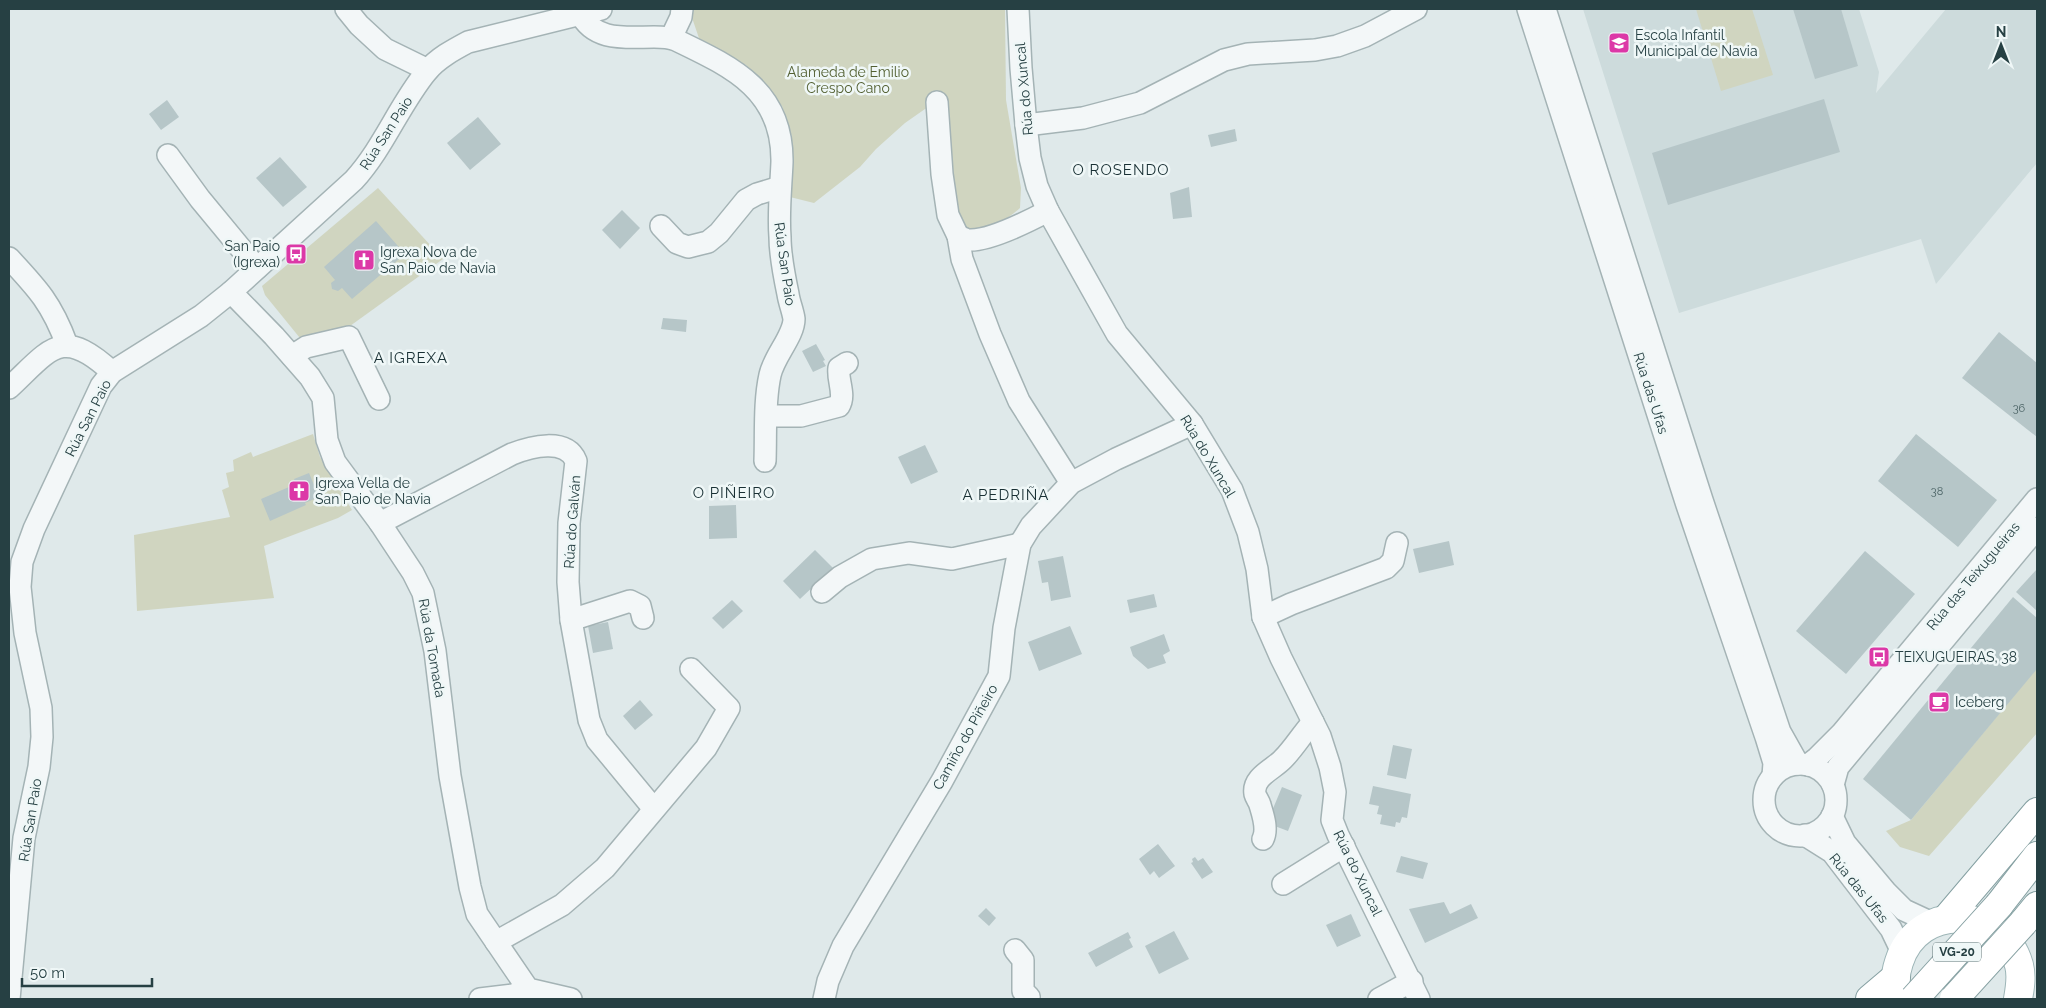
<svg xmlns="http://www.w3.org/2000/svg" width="2046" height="1008" viewBox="0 0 2046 1008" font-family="Raleway,sans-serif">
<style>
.built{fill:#cddbdc}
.green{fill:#d0d5c0}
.building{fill:#b6c6c8}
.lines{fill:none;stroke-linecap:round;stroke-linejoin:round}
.minor-casing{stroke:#a4b3b5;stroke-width:24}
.major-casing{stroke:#9db5b7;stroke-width:30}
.highway-casing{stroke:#85a0a2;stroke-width:30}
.minor{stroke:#f3f7f8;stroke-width:21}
.major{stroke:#fff;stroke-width:28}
.highway{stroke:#fff;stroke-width:28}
.highway-bridge-casing{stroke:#85a0a2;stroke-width:30;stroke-linecap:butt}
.highway-bridge{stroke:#fff;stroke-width:28}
.labels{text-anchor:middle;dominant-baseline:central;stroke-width:5;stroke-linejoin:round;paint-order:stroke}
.number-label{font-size:11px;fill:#4a6264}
.shield{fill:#eff7f7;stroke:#627779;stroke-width:1}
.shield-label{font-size:12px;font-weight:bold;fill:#264043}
.poi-label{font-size:14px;fill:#264043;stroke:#eff7f7;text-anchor:start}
.park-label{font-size:14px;fill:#536032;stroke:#eff7f7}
.street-label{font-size:14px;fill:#264043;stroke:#eff7f7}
.neighbourhood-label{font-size:15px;letter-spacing:1px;fill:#193034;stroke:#eff7f7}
</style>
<rect width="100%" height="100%" fill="#dfe9ea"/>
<!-- built -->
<polygon class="built" points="1583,9 1859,9 1879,72 1876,93 1946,9 2037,9 2037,163 1936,284 1921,239 1679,313"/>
<!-- green -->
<g class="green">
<path d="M689,9H1005L1006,100L1021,188L1020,208C1008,219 988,231 971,230C968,229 963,226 960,225L954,214L944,103L925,109L905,123L876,149L860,167L814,203L790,197L792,137L782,106L746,65L701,44Z"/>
<polygon points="1696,9 1752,9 1773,75 1721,91"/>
<polygon points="378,188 443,259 350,326 304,343 265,295 262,286"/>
<polygon points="313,434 320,457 352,510 338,518 264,546 274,598 137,611 134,535 230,517 222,490 229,487 226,473 234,471 233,460 251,452 253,457"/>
<polygon points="2037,668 2037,733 1929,856 1900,847 1886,831 1911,820"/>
</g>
<!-- building -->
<g class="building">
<polygon points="1793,9 1841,9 1858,66 1815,79"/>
<polygon points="1824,99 1840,152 1668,205 1652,153"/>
<polygon points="167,100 179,117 161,130 149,114"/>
<polygon points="478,117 501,144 470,170 447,143"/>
<polygon points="1235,129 1237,141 1211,147 1208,135"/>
<polygon points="280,157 307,187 283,207 256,178"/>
<polygon points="1189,187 1192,217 1173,219 1170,193"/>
<polygon points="622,210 640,228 620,249 602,230"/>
<polygon points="376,221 405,254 352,299 342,288 338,291 332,289 331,283 335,280 324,267"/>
<polygon points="663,318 687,320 686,332 661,329"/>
<polygon points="1999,332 2037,363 2037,437 1962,378"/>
<polygon points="816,344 825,360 823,361 826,366 813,372 802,351"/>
<polygon points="1916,434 1997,500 1958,547 1878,481"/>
<polygon points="925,445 938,472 911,484 898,457"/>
<polygon points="309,473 319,497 305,503 306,505 270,521 261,499 296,484 294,479"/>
<polygon points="736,505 737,538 709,539 709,506"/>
<polygon points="1449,541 1454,565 1419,573 1413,549"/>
<polygon points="815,550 833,568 800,599 783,581"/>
<polygon points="1865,551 1915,594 1846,674 1796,631"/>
<polygon points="1063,556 1071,597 1051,601 1048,582 1042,583 1038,561"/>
<polygon points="2037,569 2037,611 2016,592"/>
<polygon points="1154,594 1157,607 1130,613 1127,600"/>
<polygon points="2013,597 2037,618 2037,669 1911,820 1863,779"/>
<polygon points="732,600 743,611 723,629 712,618"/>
<polygon points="608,622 613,649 593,653 588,626"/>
<polygon points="1070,626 1082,654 1039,671 1028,642"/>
<polygon points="1164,634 1170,651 1163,655 1166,663 1148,669 1133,656 1130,647"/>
<polygon points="640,700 653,715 635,730 623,716"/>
<polygon points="1393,745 1412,749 1406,779 1387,775"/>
<polygon points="1373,786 1411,794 1407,818 1402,817 1400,823 1396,822 1395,827 1380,824 1382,815 1377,814 1379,806 1369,804"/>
<polygon points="1282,787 1302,795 1288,831 1267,823"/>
<polygon points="1158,844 1175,866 1159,878 1154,871 1150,875 1139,859"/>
<polygon points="1401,856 1428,863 1423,879 1396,872"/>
<polygon points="1195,857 1198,861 1203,858 1213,872 1202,879 1191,863 1193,862 1192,859"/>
<polygon points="1444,902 1450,914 1471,904 1478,918 1425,943 1409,909"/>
<polygon points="986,908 996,918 989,926 978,916"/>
<polygon points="1351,914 1361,936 1337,947 1326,925"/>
<polygon points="1174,931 1189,959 1159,974 1145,946"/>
<polygon points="1128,932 1131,938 1129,939 1133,947 1096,967 1088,953"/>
</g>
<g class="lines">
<!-- minor casing -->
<g class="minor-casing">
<g id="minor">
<polyline points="346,9 359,25 385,49 428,70"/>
<polyline points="1018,9 1021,68 1026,125 1030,158 1037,186 1048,211 1117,334 1192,424 1232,490 1248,532 1257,569 1263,617 1281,658 1320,736 1330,767 1335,792 1332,820 1338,835 1419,999"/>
<polyline points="1528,9 1687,505 1766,737 1774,763 1773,776"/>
<polyline points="1545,9 1702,500 1780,732 1798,764"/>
<path d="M580,13C594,42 626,37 654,37C661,37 669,37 676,40C732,67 783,90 782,162C781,187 778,212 780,237C780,256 784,275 788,294C789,302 793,311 794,319C794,336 774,356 770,375C764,402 766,433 765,461"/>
<polyline points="671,38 681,17 682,9"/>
<polyline points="937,102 942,174 948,215 958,236 962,259 990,334 1019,401 1071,483"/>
<polyline points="1026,125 1083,118 1140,103 1224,60 1248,54 1315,50 1337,46 1365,36 1416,9"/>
<polyline points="168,155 200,199 257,268"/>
<polyline points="661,226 677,243 688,247 708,242 719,233 746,200 757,194 780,187"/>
<path d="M958,236C961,237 966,240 969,240C990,241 1029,221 1048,211"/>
<path d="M9,258C38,289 52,304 67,345"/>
<polyline points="231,292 274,336 310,377 323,398 327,440 335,462 380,523 413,573 423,593 435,651 450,776 470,887 477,914 528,989 571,999"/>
<polyline points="292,356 306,347 349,337 379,399"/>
<path d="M9,388C50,350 61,325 112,372"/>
<path d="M767,416H801L839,406C846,395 837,380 839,368L847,363"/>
<path d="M380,523L512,454C530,447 566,437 576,461L569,523L568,582L571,620L589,720L597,740L654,809"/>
<polyline points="822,592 840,577 872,559 909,553 952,559 1020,544"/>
<polyline points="1263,617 1291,604 1386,568 1393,561 1397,543"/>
<polyline points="571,620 630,601 640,606 643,618"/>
<circle cx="1800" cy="800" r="36"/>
<polyline points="1808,765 1817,758 1842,733 2037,499"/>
<polyline points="1833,785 1838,767 2037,528"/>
<polyline points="1832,816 1845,843 1886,892 1904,910 1932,923"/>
<polyline points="1805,835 1832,852 1891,929 1902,952"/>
<path d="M1263,839C1268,829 1263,815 1260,805C1259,801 1256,798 1255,794C1252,777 1274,769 1283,759C1294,748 1302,734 1313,722"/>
<polyline points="1283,884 1344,846"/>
<polyline points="496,942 562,905 605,868 706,748 729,708 691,669"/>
<polyline points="1015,950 1023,960 1023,991 1029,997 1028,999"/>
<path d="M9,999L24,838L39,767L42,737L41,708L25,633L20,587L22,562L34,529L101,386L112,372L201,316L231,292L354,180C384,147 399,105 427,71C438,58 453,50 468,42L601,9"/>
<polyline points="480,999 513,995 528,989"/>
<polyline points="824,999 828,981 843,946 942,781 999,676 1004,628 1020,544 1031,526 1071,483 1116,459 1192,424"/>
<polyline points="1379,999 1412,981"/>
</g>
</g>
<!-- major casing -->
<g class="major-casing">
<path id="major" d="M1899,999C1894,987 1895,974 1899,962C1918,902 2002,905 2019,965C2022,976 2020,988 2018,999"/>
</g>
<!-- highway casing -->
<g class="highway-casing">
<g id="highway">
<polyline points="1999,905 2037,856"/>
<polyline points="1947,918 2037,812"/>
<polyline points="2023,923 2037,906"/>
<polyline points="1870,999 1896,977"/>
</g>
</g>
<!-- minor -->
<use href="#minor" class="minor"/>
<!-- major -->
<use href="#major" class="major"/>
<!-- highway -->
<use href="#highway" class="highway"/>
<!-- highway-bridge casing -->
<g class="highway-bridge-casing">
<g id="highway-bridge">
<polyline points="1914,999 1999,905"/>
<polyline points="1954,999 2023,923"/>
</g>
</g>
<!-- highway-bridge -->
<use href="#highway-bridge" class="highway-bridge"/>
</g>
<!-- icons -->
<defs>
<g id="school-square" transform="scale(1.125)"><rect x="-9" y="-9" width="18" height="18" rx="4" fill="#dc38a7" stroke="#eff7f7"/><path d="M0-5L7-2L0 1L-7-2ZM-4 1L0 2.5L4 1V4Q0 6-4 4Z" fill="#fff"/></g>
<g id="bus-square" transform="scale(1.125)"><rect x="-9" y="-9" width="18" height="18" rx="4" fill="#dc38a7" stroke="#eff7f7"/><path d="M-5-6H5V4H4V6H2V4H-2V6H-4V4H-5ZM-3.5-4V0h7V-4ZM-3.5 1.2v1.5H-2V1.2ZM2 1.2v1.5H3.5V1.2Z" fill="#fff"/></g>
<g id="church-square" transform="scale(1.125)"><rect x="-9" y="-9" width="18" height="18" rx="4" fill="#dc38a7" stroke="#eff7f7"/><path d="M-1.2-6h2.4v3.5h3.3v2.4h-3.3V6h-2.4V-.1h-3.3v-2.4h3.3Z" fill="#fff"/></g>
<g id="cafe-square" transform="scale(1.125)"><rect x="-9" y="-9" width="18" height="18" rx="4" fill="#dc38a7" stroke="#eff7f7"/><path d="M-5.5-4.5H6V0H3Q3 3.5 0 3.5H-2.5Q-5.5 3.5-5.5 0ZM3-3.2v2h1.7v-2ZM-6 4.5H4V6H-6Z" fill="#fff"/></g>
</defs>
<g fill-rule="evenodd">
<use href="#school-square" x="1619" y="43"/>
<use href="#bus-square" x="296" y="254"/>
<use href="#church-square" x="364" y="260"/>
<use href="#church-square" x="299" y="491"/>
<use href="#bus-square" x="1879" y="657"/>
<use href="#cafe-square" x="1939" y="702"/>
</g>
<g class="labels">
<!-- number labels -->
<g class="number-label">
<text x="2019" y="408">36</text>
<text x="1937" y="491">38</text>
</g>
<!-- shield labels -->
<rect class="shield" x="1933" y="942.5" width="48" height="19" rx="4"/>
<g class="shield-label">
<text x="1957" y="952">VG-20</text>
</g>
<!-- poi labels -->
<g class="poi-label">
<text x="1635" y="35">Escola Infantil<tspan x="1635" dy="16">Municipal de Navia</tspan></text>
<text x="280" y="246" text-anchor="end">San Paio<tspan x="280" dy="16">(Igrexa)</tspan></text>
<text x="380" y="252">Igrexa Nova de<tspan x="380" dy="16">San Paio de Navia</tspan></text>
<text x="315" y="483">Igrexa Vella de<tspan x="315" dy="16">San Paio de Navia</tspan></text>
<text x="1895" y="657">TEIXUGUEIRAS, 38</text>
<text x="1955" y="702">Iceberg</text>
</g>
<!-- park labels -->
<g class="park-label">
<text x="848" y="72">Alameda de Emilio<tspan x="848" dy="16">Crespo Cano</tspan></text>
</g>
<!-- street labels -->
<g class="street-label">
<text transform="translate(1024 89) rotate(-95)">Rúa do Xuncal</text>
<text transform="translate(386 133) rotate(-57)">Rúa San Paio</text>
<text transform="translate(785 264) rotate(82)">Rúa San Paio</text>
<text transform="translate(1651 393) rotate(72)">Rúa das Ufas</text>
<text transform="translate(88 418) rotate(-63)">Rúa San Paio</text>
<text transform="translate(1208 456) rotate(59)">Rúa do Xuncal</text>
<text transform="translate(572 522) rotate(-86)">Rúa do Galván</text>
<text transform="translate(1973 576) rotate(-50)">Rúa das Teixugueiras</text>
<text transform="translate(432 648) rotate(80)">Rúa da Tomada</text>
<text transform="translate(965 737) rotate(-61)">Camiño do Piñeiro</text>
<text transform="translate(30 820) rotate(-81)">Rúa San Paio</text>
<text transform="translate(1358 873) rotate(64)">Rúa do Xuncal</text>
<text transform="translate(1859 888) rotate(51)">Rúa das Ufas</text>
</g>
<!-- neighbourhood labels -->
<g class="neighbourhood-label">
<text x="1121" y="170">O ROSENDO</text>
<text x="411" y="358">A IGREXA</text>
<text x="734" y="493">O PIÑEIRO</text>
<text x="1006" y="495">A PEDRIÑA</text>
</g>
</g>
<!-- border -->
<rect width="2046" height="1008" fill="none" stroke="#264043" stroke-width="20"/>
<!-- north arrow -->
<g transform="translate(2001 45)" stroke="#eff7f7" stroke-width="4" paint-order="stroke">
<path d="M0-4L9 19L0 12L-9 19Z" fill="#264043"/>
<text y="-8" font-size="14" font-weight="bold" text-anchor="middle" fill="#264043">N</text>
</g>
<!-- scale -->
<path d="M22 978v8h130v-8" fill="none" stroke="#264043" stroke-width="2.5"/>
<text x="30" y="978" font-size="15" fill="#264043" stroke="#eff7f7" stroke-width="4" paint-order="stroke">50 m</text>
</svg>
